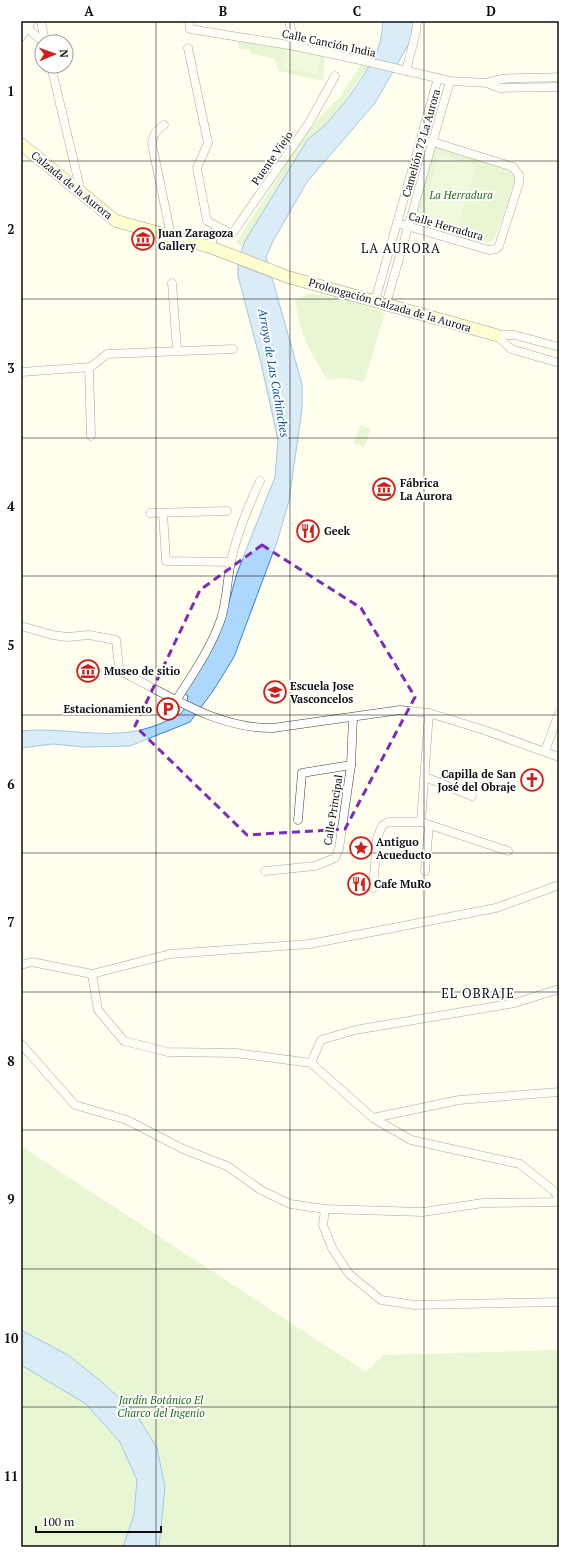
<svg xmlns="http://www.w3.org/2000/svg" width="580" height="1568" viewBox="0 0 580 1568" font-family="'PT Serif',serif">
<style>
.green{fill:#cceeb4}
.pitch{fill:#e0f4c7}
.water{fill:#aed7fd;stroke:#2d84dc}
.lines{fill:none;stroke-linecap:round;stroke-linejoin:round}
.street-casing{stroke:#414141;stroke-width:9}
.secondary-casing{stroke:#303030;stroke-width:13}
.street{stroke:#fff;stroke-width:8}
.secondary{stroke:#fffeaa;stroke-width:12}
.marked{fill:none;stroke:#7b2cbf;stroke-width:3;stroke-dasharray:8 5;stroke-linejoin:round}
.grid{fill:none;stroke:#0e0e0e;stroke-width:1;stroke-opacity:0.55}
.labels{text-anchor:middle;dominant-baseline:central;stroke-width:4;stroke-linejoin:round;paint-order:stroke}
.street-label{font-size:11px;fill:#0e0e0e;stroke:#fff}
.park-label{font-size:11px;font-style:italic;fill:#206d17;stroke:#fff}
.poi-label{font-size:11px;font-weight:bold;fill:#0e0e0e;stroke:#fff;text-anchor:start}
.water-label{font-size:12px;font-style:italic;fill:#0955ae;stroke:#fff}
.quarter-label{font-size:13px;letter-spacing:1px;fill:#0e0e0e;stroke:#fff}
.neatline{fill:none;stroke:#0e0e0e;stroke-width:1.5}
.grid-label{font-size:13px;text-anchor:middle;font-weight:bold;fill:#0e0e0e}
</style>
<rect width="100%" height="100%" fill="#fffeef"/>
<!-- green -->
<g class="green">
<polygon points="241,39 325,54 323,81 279,71 279,68 276,68 277,63 274,62 275,59 251,53 250,49 239,49 238,42"/>
<polygon points="362,63 369,65 243,247 236,243 299,144 319,118 342,94"/>
<polygon points="435,146 511,171 516,178 495,239 488,243 412,220"/>
<path d="M310,293L346,300L385,313L364,382L342,378L328,380C309,352 300,333 295,300Z"/>
<polygon points="361,425 371,429 364,447 354,443"/>
<polygon points="21,1146 366,1372 383,1355 559,1350 559,1547 21,1547"/>
</g>
<!-- pitch -->
<g class="pitch">
<polygon points="286,50 320,55 317,74 283,68"/>
<polygon points="440,154 476,166 458,225 422,214"/>
</g>
<!-- water -->
<g class="water">
<path d="M383,21H413L411,40L375,103L307,182L273,241L266,257L302,384V409L289,501L277,542L234,657L213,691L190,722L130,746L84,747L53,744L21,748V731C71,726 113,744 162,723C168,720 177,717 181,713C186,709 187,701 188,696L183,693L227,609L237,573L275,477L278,440L261,363L238,276V260L245,241L308,139C334,121 363,80 377,51C381,42 382,31 383,21Z"/>
<polygon points="21,1330 68,1355 97,1378 135,1412 157,1448 165,1487 159,1547 123,1547 134,1515 137,1480 120,1442 86,1404 21,1365"/>
</g>
<g class="lines">
<!-- street casing -->
<g class="street-casing">
<g id="street">
<polyline points="41,21 45,42"/>
<polyline points="189,21 190,29 295,46 360,60 450,81 487,83 499,88 559,87"/>
<polyline points="289,21 295,46"/>
<polyline points="21,22 43,42"/>
<polyline points="21,37 32,21"/>
<polyline points="188,48 208,143 197,168 207,221 232,234 309,123 335,76"/>
<polyline points="51,66 81,192"/>
<polyline points="406,71 416,32 417,21"/>
<path d="M487,83C507,75 536,79 559,77"/>
<path d="M164,125C156,131 153,134 152,144L171,236"/>
<polyline points="397,223 489,250 496,249 499,246 519,183 519,175 513,167 433,142 421,141"/>
<polyline points="210,247 217,226"/>
<polyline points="172,283 177,350"/>
<polyline points="375,301 438,78"/>
<polyline points="386,304 450,81"/>
<polyline points="496,335 511,349 559,363"/>
<polyline points="496,335 515,335 559,347"/>
<polyline points="89,367 91,436"/>
<polyline points="21,372 91,367 107,354 233,349"/>
<polyline points="150,513 227,511"/>
<polyline points="163,513 166,561 231,562"/>
<path d="M21,626L52,635L67,637L89,635L116,640L119,668L122,672C170,696 218,729 273,728L400,710L429,713L484,730L559,757"/>
<path d="M177,699C193,674 211,648 221,619C227,600 227,580 231,561C237,533 248,507 260,481"/>
<polyline points="545,751 559,713"/>
<polyline points="425,777 472,796"/>
<polyline points="298,820 302,773 351,765"/>
<polyline points="421,822 429,713"/>
<polyline points="265,871 315,866 335,858 339,849 351,765 353,717"/>
<polyline points="425,871 429,825"/>
<polyline points="373,888 377,838 382,826 388,822 421,822 508,851"/>
<polyline points="21,965 32,962 92,974 170,954 310,944 496,908 559,885"/>
<polyline points="92,974 98,1010 124,1041 168,1052 236,1053 311,1063 373,1118 411,1140 520,1164 554,1191 559,1199"/>
<polyline points="21,1044 75,1105 127,1120 183,1149 227,1166 261,1190 290,1204 325,1209 423,1212 483,1203 559,1202"/>
<polyline points="311,1063 321,1040 355,1030 515,1003 559,989"/>
<polyline points="373,1118 459,1100 559,1092"/>
<polyline points="325,1209 323,1225 332,1248 349,1274 381,1300 415,1305 559,1302"/>
</g>
</g>
<!-- secondary casing -->
<g class="secondary-casing">
<polyline id="secondary" points="21,144 116,221 210,247 288,277 496,335"/>
</g>
<!-- street -->
<use href="#street" class="street"/>
<!-- secondary -->
<use href="#secondary" class="secondary"/>
</g>
<!-- marked area -->
<path d="M0 0H580V1568H0ZM262,545L361,608L415,697L345,829L247,835L135,726L200,590Z" fill="#fffeef" fill-opacity=".55" fill-rule="evenodd"/>
<path class="marked" d="M262,545L361,608L415,697L345,829L247,835L135,726L200,590Z"/>
<!-- grid -->
<path class="grid" d="M156,21V1547M290,21V1547M424,21V1547M21,161H559M21,299H559M21,438H559M21,576H559M21,715H559M21,853H559M21,992H559M21,1130H559M21,1269H559M21,1407H559"/>
<!-- icons -->
<defs>
<g id="museum-ring" transform="scale(1.15)"><circle r="9.5" fill="#fff" stroke="#ce2017" stroke-width="1.5"/><path d="M0-6L6-3V-2H-6V-3ZM-5-1h2V3h-2ZM-1-1h2V3h-2ZM3-1h2V3H3ZM-6 4H6V6H-6Z" fill="#ce2017"/></g>
<g id="restaurant-ring" transform="scale(1.15)"><circle r="9.5" fill="#fff" stroke="#ce2017" stroke-width="1.5"/><path d="M-5-6h1v4h1v-4h1v4h1v-4h1v5L-1.5 .5V6h-2V.5L-5-1ZM5-6V6H3V1.5H1.5Q1.5-4 5-6Z" fill="#ce2017"/></g>
<g id="school-ring" transform="scale(1.15)"><circle r="9.5" fill="#fff" stroke="#ce2017" stroke-width="1.5"/><path d="M0-5L7-2L0 1L-7-2ZM-4 1L0 2.5L4 1V4Q0 6-4 4Z" fill="#ce2017"/></g>
<g id="parking-ring" transform="scale(1.15)"><circle r="9.5" fill="#fff" stroke="#ce2017" stroke-width="1.5"/><path d="M-3.5-5.5H1a3.5 3.5 0 0 1 0 7H-1V5.5H-3.5ZM-1-3.4V-.6H.8a1.4 1.4 0 0 0 0-2.8Z" fill="#ce2017"/></g>
<g id="church-ring" transform="scale(1.15)"><circle r="9.5" fill="#fff" stroke="#ce2017" stroke-width="1.5"/><path d="M-1.2-6h2.4v3.5h3.3v2.4h-3.3V6h-2.4V-.1h-3.3v-2.4h3.3Z" fill="#ce2017"/></g>
<g id="sight-ring" transform="scale(1.15)"><circle r="9.5" fill="#fff" stroke="#ce2017" stroke-width="1.5"/><path d="M0-6L1.8-2.2L6-1.7L2.9 1.2L3.7 5.4L0 3.3L-3.7 5.4L-2.9 1.2L-6-1.7L-1.8-2.2Z" fill="#ce2017"/></g>
</defs>
<g fill-rule="evenodd">
<use href="#museum-ring" x="143" y="239"/>
<use href="#museum-ring" x="384" y="489"/>
<use href="#restaurant-ring" x="308" y="531"/>
<use href="#museum-ring" x="88" y="671"/>
<use href="#school-ring" x="275" y="692"/>
<use href="#parking-ring" x="168" y="709"/>
<use href="#church-ring" x="532" y="780"/>
<use href="#sight-ring" x="361" y="848"/>
<use href="#restaurant-ring" x="359" y="884"/>
</g>
<g class="labels">
<!-- street labels -->
<g class="street-label">
<text transform="translate(329 43) rotate(12)">Calle Canción India</text>
<text transform="translate(421 143) rotate(-74)">Camelión 72 La Aurora</text>
<text transform="translate(272 158) rotate(-55)">Puente Viejo</text>
<text transform="translate(72 185) rotate(39)">Calzada de la Aurora</text>
<text transform="translate(446 226) rotate(16)">Calle Herradura</text>
<text transform="translate(390 305) rotate(16)">Prolongación Calzada de la Aurora</text>
<text transform="translate(333 810) rotate(-81)">Calle Principal</text>
</g>
<!-- park labels -->
<g class="park-label">
<text x="461" y="195">La Herradura</text>
<text x="161" y="1400">Jardín Botánico El<tspan x="161" dy="13">Charco del Ingenio</tspan></text>
</g>
<!-- poi labels -->
<g class="poi-label">
<text x="158" y="233">Juan Zaragoza<tspan x="158" dy="13">Gallery</tspan></text>
<text x="400" y="483">Fábrica<tspan x="400" dy="13">La Aurora</tspan></text>
<text x="324" y="531">Geek</text>
<text x="104" y="671">Museo de sitio</text>
<text x="290" y="686">Escuela Jose<tspan x="290" dy="13">Vasconcelos</tspan></text>
<text x="152" y="709" text-anchor="end">Estacionamiento</text>
<text x="516" y="774" text-anchor="end">Capilla de San<tspan x="516" dy="13">José del Obraje</tspan></text>
<text x="376" y="842">Antiguo<tspan x="376" dy="13">Acueducto</tspan></text>
<text x="374" y="884">Cafe MuRo</text>
</g>
<!-- water labels -->
<g class="water-label">
<text transform="translate(274 373) rotate(80)">Arroyo de Las Cachinches</text>
</g>
<!-- quarter labels -->
<g class="quarter-label">
<text x="401" y="248">LA AURORA</text>
<text x="478" y="993">EL OBRAJE</text>
</g>
</g>
<!-- border -->
<rect width="580" height="1568" fill="none" stroke="#ffffff" stroke-width="44"/>
<!-- north arrow -->
<g transform="translate(54 54) rotate(88)"><circle r="19" fill="#ffffff" stroke="#9f9f9f"/>
<path d="M0-3L7 15L0 10L-7 15Z" fill="#ce2017"/>
<text y="-6" font-size="11" font-weight="bold" text-anchor="middle" fill="#0e0e0e">N</text>
</g>
<!-- scale -->
<path d="M36 1526v6h125v-6" fill="none" stroke="#0e0e0e" stroke-width="2"/>
<text x="42" y="1526" font-size="12" fill="#0e0e0e" stroke="#ffffff" stroke-width="3" paint-order="stroke">100 m</text>
<rect x="22" y="22" width="536" height="1524" class="neatline"/>
<g class="grid-label">
<text x="89" y="16">A</text>
<text x="223" y="16">B</text>
<text x="357" y="16">C</text>
<text x="491" y="16">D</text>
<text x="11" y="96">1</text>
<text x="11" y="234">2</text>
<text x="11" y="373">3</text>
<text x="11" y="511">4</text>
<text x="11" y="650">5</text>
<text x="11" y="789">6</text>
<text x="11" y="927">7</text>
<text x="11" y="1066">8</text>
<text x="11" y="1204">9</text>
<text x="11" y="1343">10</text>
<text x="11" y="1481">11</text>
</g>
</svg>
